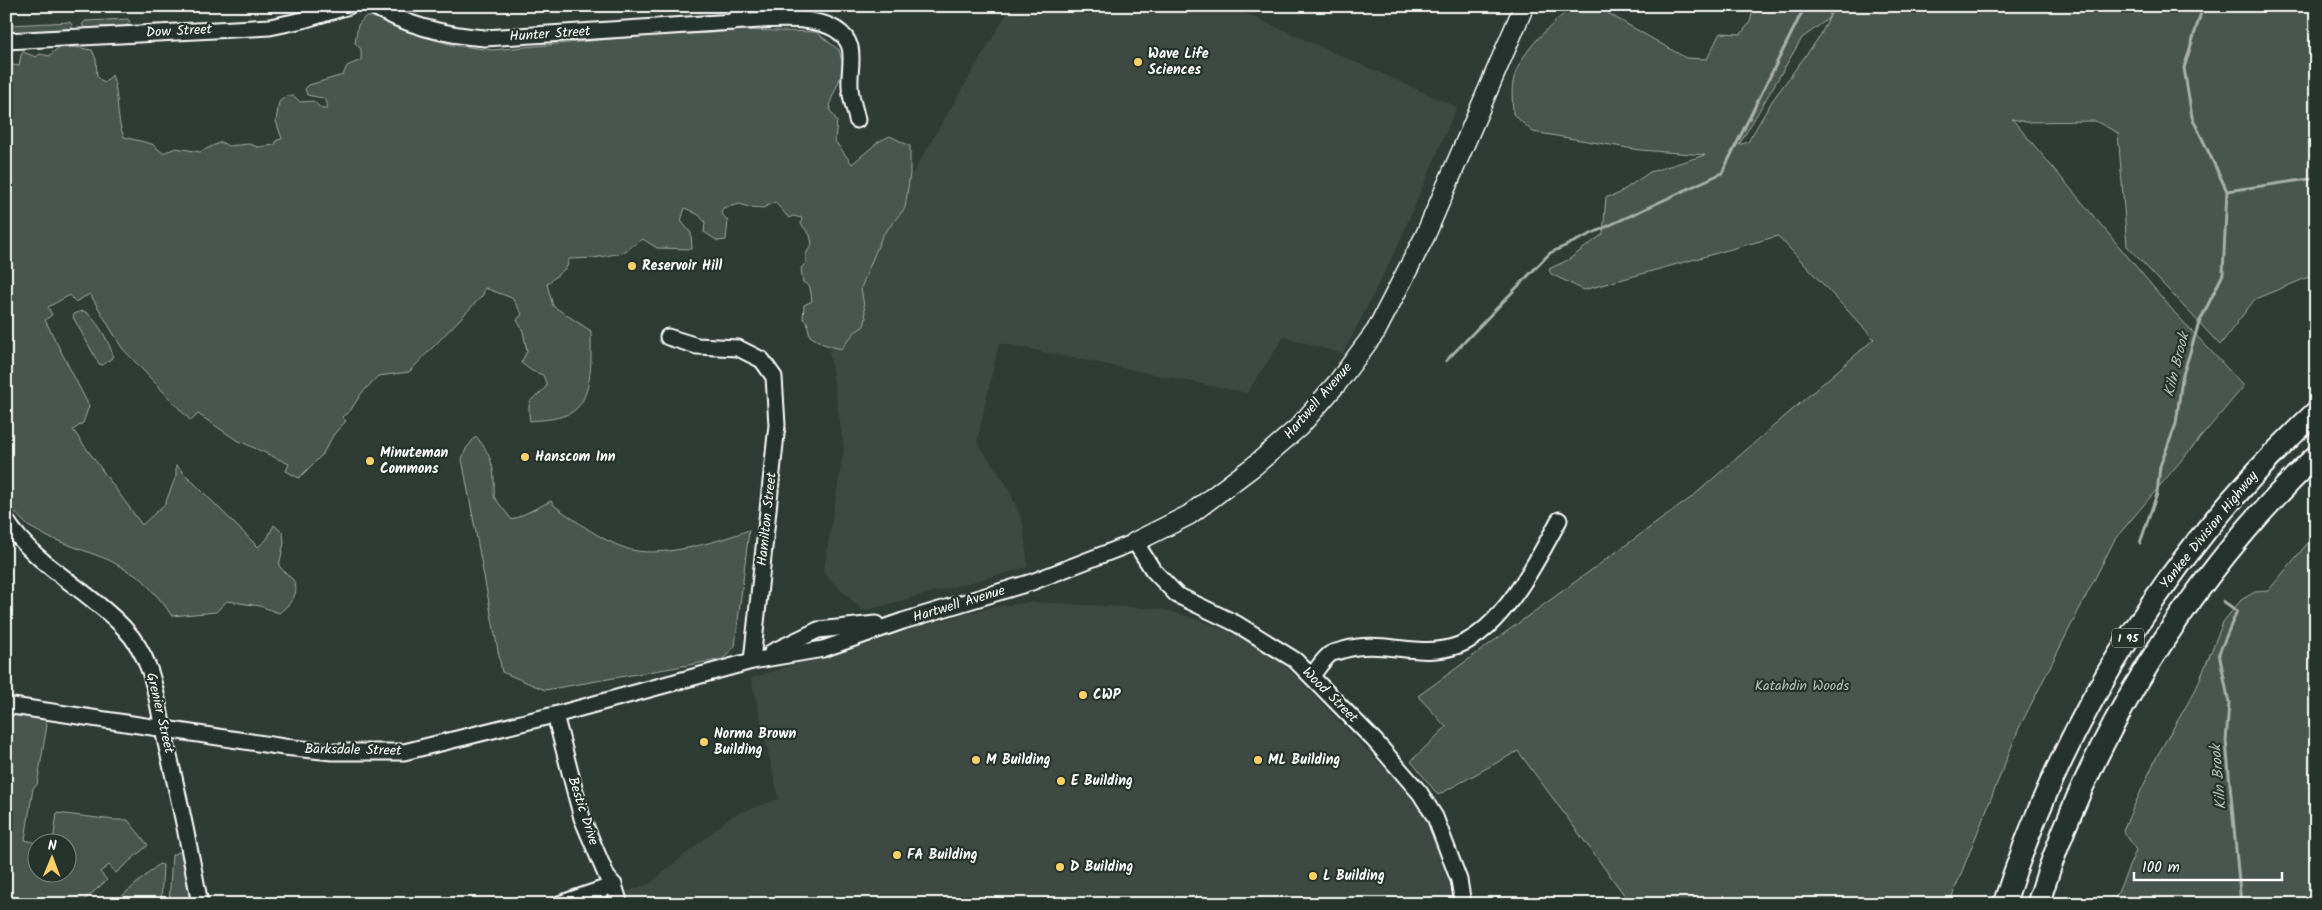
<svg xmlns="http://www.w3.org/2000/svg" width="2322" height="910" viewBox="0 0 2322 910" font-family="Kalam,sans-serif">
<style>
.built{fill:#3c4842}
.green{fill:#4a544f;stroke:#a4aaa7}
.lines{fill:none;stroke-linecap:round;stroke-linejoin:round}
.stream{stroke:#a9afac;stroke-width:3}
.minor-casing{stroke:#fff;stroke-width:19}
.major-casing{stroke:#fff;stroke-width:22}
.highway-casing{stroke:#fff;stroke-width:25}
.minor{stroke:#26332d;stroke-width:15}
.major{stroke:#26332d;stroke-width:19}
.highway{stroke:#26332d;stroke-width:21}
.poi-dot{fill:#ffd166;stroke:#26332d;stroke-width:2}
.labels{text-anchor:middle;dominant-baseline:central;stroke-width:4.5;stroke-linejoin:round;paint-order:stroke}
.shield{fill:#26332d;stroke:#bec2c0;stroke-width:1}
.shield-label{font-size:12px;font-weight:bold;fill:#fff}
.street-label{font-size:14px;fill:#fff;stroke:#26332d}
.poi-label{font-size:14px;font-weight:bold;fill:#fff;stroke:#26332d;text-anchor:start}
.park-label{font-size:14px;fill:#b7bbb9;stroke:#26332d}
.water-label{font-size:15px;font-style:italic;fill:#b8bcba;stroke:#26332d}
</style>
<rect width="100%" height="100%" fill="#2f3b35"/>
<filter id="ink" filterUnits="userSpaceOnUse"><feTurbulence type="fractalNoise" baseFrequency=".02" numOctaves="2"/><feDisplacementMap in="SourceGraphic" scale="10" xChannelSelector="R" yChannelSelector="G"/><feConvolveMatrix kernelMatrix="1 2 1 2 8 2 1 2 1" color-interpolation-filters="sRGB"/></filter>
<g filter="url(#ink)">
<!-- built -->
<g class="built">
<polygon points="1011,6 1229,6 1457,107 1395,252 1343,354 1284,337 1247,393 999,343 977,442 1007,485 1023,523 1028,567 863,611 823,573 844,449 829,351 853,305 837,301"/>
<polygon points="1033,602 1162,609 1206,622 1244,638 1284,664 1418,803 1438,838 1444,857 1453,904 627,904 624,892 649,884 733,815 779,799 751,678 890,634 992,607"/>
</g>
<!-- green -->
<g class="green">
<path d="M1754,6H1832L1828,19L1802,38L1739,145L1748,142L1772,101L1820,36L1835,6H2316V274L2255,299L2220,345L2127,246L2118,133L2095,121L2026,122L2012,119L2175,313L2244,386L2115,539L2019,728L1949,904H1631L1518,751L1438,795L1411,761L1446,727L1418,696L1692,497L1874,339L1778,236L1584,290L1551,274L1549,269L1568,260L1603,234L1606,197L1616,195L1650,172L1705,155L1640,150L1533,132L1513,114C1513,104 1511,92 1513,82C1519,53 1546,30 1567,11H1604L1686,58L1707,59L1720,33L1741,34L1750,22Z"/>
<path d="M365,17H373L421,36L453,45L492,50L644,36L711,33L741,30L816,32L839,50L843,64L841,76L831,100L830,110L837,121L835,141L852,164L878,142L890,136L910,146V174L905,208L882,236L861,288L866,318L864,326L855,332L841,349L823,344L810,336L807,322L803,319L804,305L812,301L810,287L803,282L801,268L806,263V254L812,244L810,235L801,224L802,218L793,216L789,218L775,202L763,208L748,207L740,204L723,208L721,213L728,221L726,240L718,241L704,232L705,222L699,215L685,208L681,221L691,233L692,249L657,248L643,239L622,253L594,258L569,259L567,267L547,284L553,306L591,331C591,353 594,399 572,412C561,419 543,420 530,421C526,392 534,404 547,385L543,375L532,371L521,363L527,351L523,331L517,320L522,314L512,298L485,288L483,295L409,372L378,376L361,394L350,411L342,417L346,421L334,434L322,455L299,478L286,471L289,464L235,439L198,414L191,421L122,348L90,294L75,302L70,295L48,307L52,315L45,320L89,406L83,423L73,430L142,525L165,504L176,476V465L258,547L267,539L274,525L283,533L284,543L279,566C283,571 289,575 293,580C302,593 288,606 279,613L260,606L227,601L216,612L172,616L163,603L142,579L109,560L48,537L28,526L6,503V72L12,65L19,66L21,55L23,52L36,57L40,54L49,56L58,48L75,47L92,50L96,59L97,76L104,83L112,75C120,96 115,117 124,137L152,144L163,153L176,148L200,152L221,142L228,146L249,144L258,147L275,145L277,140L282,139L276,121L279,102L286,96H294L300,102L313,101L322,109H327V103L323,98L307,95L305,89L309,85L343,75L347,66L361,60V49L355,43L358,25Z"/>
<polygon points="128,19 130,22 126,26 85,28 82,25 85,21"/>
<polygon points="70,22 73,26 69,29 11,32 8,30 10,25"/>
<path d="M84,311C93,314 115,349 112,358L103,365L99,364L73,317L75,313Z"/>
<path d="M476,436C493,457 495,470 494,497L512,520L551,501L556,507C578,522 599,539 625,548C657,560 717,542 749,530L735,646L723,659L545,690L502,672L462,459L466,449Z"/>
<polygon points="2316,533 2316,904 2113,904 2136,850 2123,830 2157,756 2196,689 2223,622 2241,600 2255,592 2268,591"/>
<polygon points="6,712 45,718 47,725 37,785 33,788 25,840 37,843 38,872 68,872 68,842 53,842 57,813 114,820 128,820 148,845 116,873 109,865 100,872 107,880 80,904 6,904 9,875 6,874"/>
<polygon points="179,852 181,853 191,904 169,904 172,855"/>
<polygon points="159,864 163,865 161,904 113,904"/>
</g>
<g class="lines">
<!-- stream -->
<g class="stream">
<polyline points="2203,6 2184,68 2192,117 2227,191 2316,178"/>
<polyline points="1446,361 1550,253 1722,173 1805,6"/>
<polyline points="2140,543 2157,494 2160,466 2176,424 2182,378 2199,323 2223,274 2227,191"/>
<polyline points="2223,601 2237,611 2219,653 2229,703 2226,741 2241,904"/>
</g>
<!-- minor casing -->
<g class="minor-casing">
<g id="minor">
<path d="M373,6C407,26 445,35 485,38L733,22L745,6"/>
<path d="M733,22C763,20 838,9 850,47C853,60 849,73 850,86C850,97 855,109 857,120"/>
<polyline points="6,41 270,27 303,20 349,6"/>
<polyline points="668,337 697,346 738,348 762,360 774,377 777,425 752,661"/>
<path d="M6,520C35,566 88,589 124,628C156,662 156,700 166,743C179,797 190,850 200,904"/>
<polyline points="772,652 818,630 876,624"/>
<path d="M1312,676C1317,669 1322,661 1329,655C1332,652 1338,652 1343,650C1384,638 1419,660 1459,645C1503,628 1538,559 1559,520"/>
<polyline points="6,705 284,747 332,752 404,752 562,713 752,661 823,649 903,621 1032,582 1135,542 1153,570 1177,595 1237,624 1295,660 1374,740 1420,793 1435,817 1459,880 1463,904"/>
<polyline points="555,715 582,818 607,877 614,885 620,904"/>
<polyline points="559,904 614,885"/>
</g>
</g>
<!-- major casing -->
<g class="major-casing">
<polyline id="major" points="1135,542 1189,515 1254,466 1299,427 1338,382 1376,331 1425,236 1524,6"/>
</g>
<!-- highway casing -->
<g class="highway-casing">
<g id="highway">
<path d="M2004,904C2065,716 2172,547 2316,412"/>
<path d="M2038,904C2087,741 2193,573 2316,456"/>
</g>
</g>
<!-- minor -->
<use href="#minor" class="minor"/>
<!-- major -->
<use href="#major" class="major"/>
<!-- highway -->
<use href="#highway" class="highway"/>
</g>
</g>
<!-- markers -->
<g class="poi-dot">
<circle cx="1138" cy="62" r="5"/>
<circle cx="632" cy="266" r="5"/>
<circle cx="525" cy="457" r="5"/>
<circle cx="370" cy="461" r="5"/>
<circle cx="1083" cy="695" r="5"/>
<circle cx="704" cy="742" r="5"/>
<circle cx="976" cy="760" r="5"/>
<circle cx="1258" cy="760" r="5"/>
<circle cx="1061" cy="781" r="5"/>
<circle cx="897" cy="855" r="5"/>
<circle cx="1060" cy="867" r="5"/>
<circle cx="1313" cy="876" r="5"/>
</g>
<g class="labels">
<!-- shield labels -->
<rect class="shield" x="2112" y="628.5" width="32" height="19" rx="4"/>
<g class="shield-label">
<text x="2128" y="638">I 95</text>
</g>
<!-- street labels -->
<g class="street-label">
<text transform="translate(179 31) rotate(-3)">Dow Street</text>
<text transform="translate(550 34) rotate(-4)">Hunter Street</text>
<text transform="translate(1318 401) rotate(-49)">Hartwell Avenue</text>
<text transform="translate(767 519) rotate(-84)">Hamilton Street</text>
<text transform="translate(2209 530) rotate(-51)">Yankee Division Highway</text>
<text transform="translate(959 604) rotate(-17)">Hartwell Avenue</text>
<text transform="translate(1330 695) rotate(45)">Wood Street</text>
<text transform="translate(160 713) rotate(77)">Grenier Street</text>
<text transform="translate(353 750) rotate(1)">Barksdale Street</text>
<text transform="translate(583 811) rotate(72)">Bestic Drive</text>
</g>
<!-- poi labels -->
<g class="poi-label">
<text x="1148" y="54">Wave Life<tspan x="1148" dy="16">Sciences</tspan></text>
<text x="642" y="266">Reservoir Hill</text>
<text x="380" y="453">Minuteman<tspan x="380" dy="16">Commons</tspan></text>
<text x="535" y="457">Hanscom Inn</text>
<text x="1093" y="695">CWP</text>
<text x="714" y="734">Norma Brown<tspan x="714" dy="16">Building</tspan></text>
<text x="986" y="760">M Building</text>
<text x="1268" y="760">ML Building</text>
<text x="1071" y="781">E Building</text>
<text x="907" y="855">FA Building</text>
<text x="1070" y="867">D Building</text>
<text x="1323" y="876">L Building</text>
</g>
<!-- park labels -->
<g class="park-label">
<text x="1802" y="686">Katahdin Woods</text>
</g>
<!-- water labels -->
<g class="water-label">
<text transform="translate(2177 365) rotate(-76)">Kiln Brook</text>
<text transform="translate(2219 777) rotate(-95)">Kiln Brook</text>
</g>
</g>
<!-- margin -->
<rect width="2322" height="910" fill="none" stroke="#26332d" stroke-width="25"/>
<rect x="12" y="12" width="2297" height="885" fill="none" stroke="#fff" stroke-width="2" filter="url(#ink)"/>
<!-- north arrow -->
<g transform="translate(52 858) rotate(1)"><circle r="24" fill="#26332d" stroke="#7d8581"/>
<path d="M0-4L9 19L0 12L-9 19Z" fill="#ffd166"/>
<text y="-8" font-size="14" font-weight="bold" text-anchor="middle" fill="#ffffff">N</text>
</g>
<!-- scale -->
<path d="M2134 872v8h148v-8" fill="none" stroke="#ffffff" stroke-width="2.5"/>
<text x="2142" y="872" font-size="15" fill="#ffffff" stroke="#26332d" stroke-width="4" paint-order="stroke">100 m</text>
</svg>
